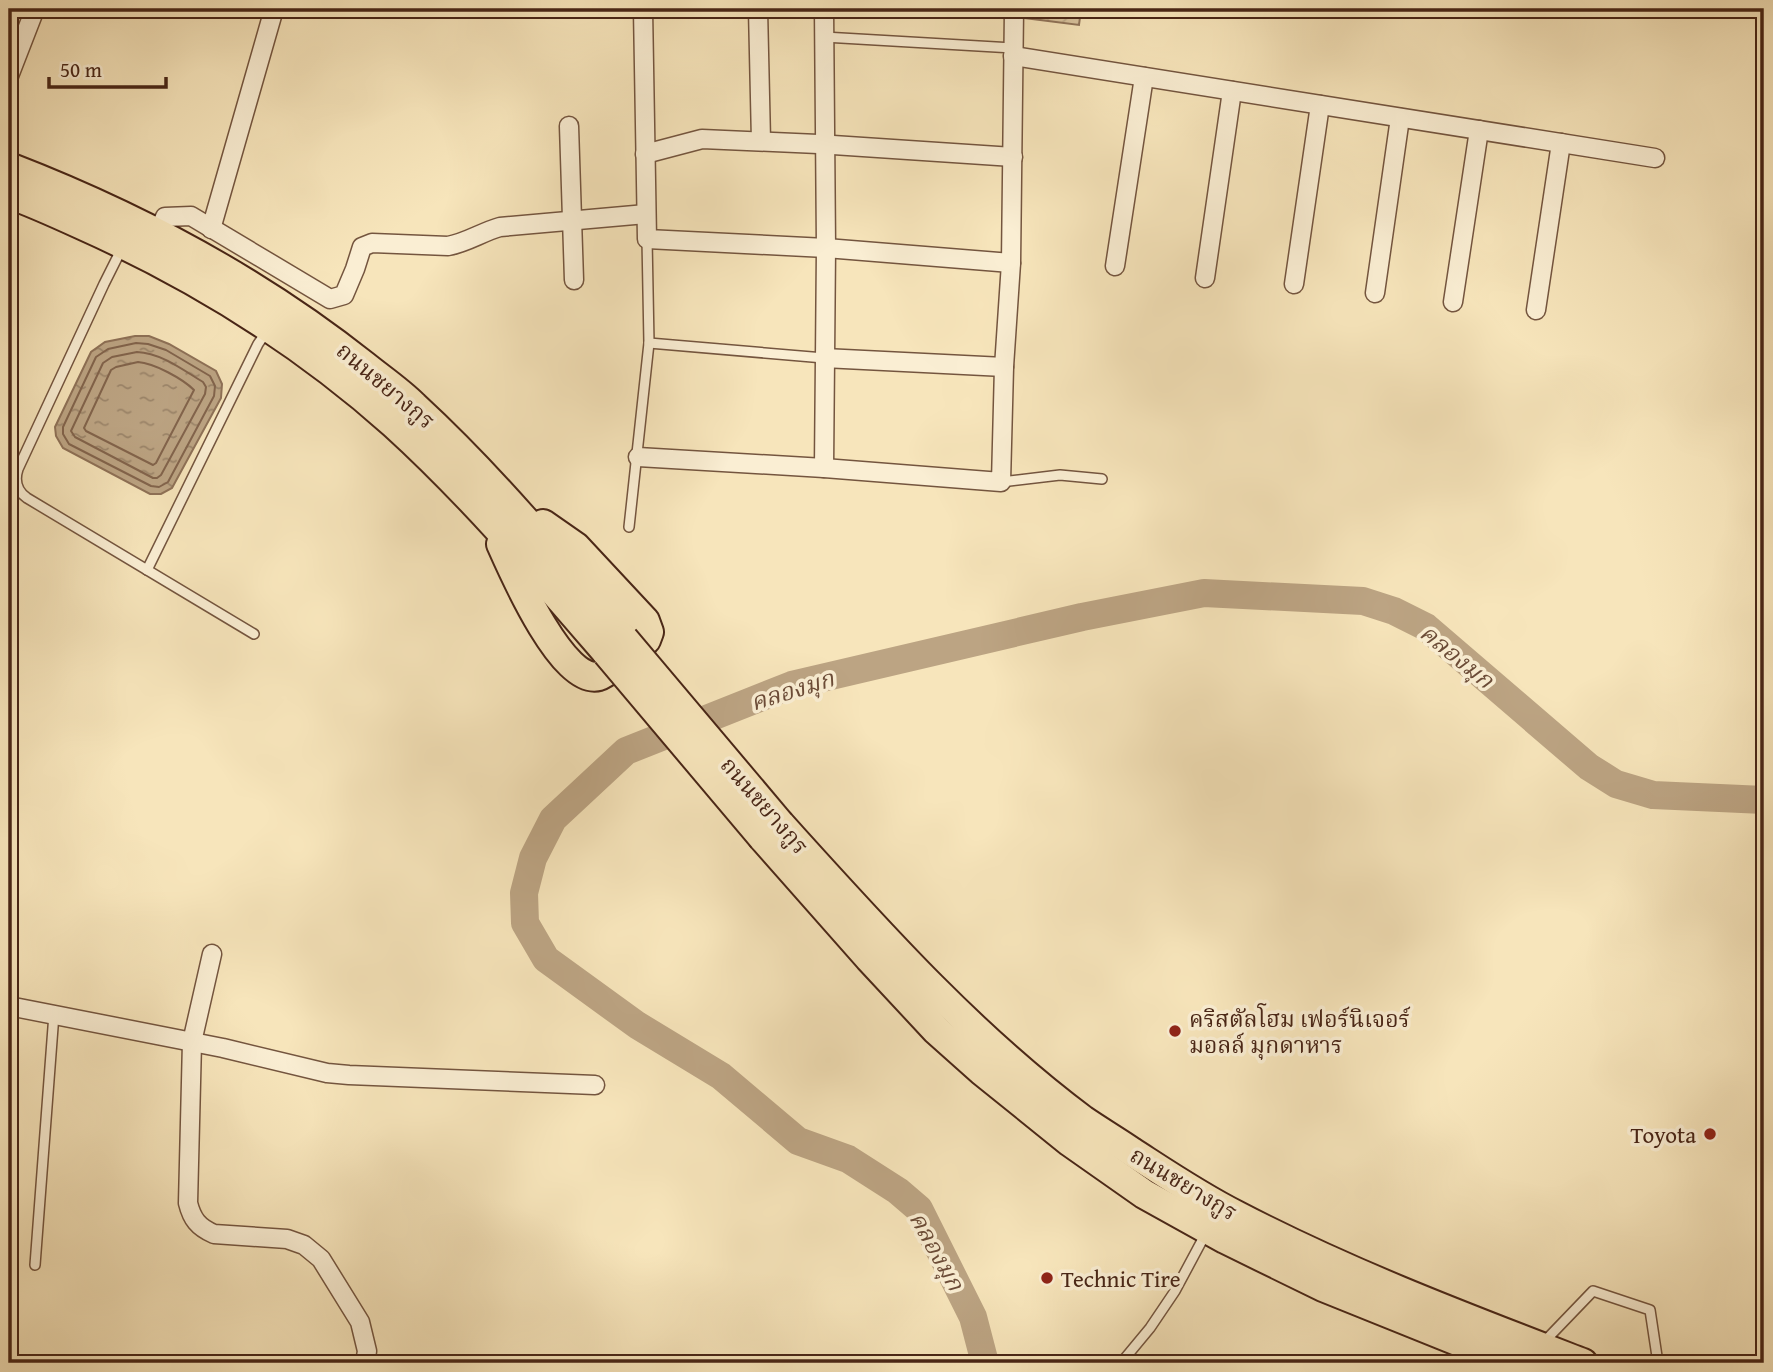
<svg xmlns="http://www.w3.org/2000/svg" width="1773" height="1372" viewBox="0 0 1773 1372" font-family="'Gentium Book Plus','Noto Serif Thai',serif">
<style>
.garden{fill:url(#garden-furrows);stroke:#90745a;stroke-width:2}
.water{fill:url(#water-ripples);stroke:#8e7157;stroke-width:2}
.lines{fill:none;stroke-linecap:round;stroke-linejoin:round}
.shore{stroke:#82644c;stroke-width:2}
.river{stroke:#bca483;stroke-width:28}
.service-casing{stroke:#74553f;stroke-width:12}
.minor-casing{stroke:#74553f;stroke-width:21}
.primary-casing{stroke:#482516;stroke-width:32}
.service{stroke:#faeed3;stroke-width:9}
.minor{stroke:#faeed3;stroke-width:18}
.primary{stroke:#f7e5bb;stroke-width:28}
.primary-bridge-casing{stroke:#482516;stroke-width:32;stroke-linecap:butt}
.primary-bridge{stroke:#f7e5bb;stroke-width:28}
.poi-dot{fill:#8f2418;stroke:#faeed3;stroke-width:2.5}
.labels{text-anchor:middle;dominant-baseline:central;stroke-width:7;stroke-linejoin:round;paint-order:stroke}
.street-label{font-size:23px;fill:#482516;stroke:#faeed3}
.poi-label{font-size:23px;fill:#482516;stroke:#faeed3;text-anchor:start}
.water-label{font-size:24px;font-style:italic;fill:#6b4b37;stroke:#faeed3}
</style>
<defs>
<pattern id="garden-furrows" width="10" height="10" patternUnits="userSpaceOnUse" patternTransform="scale(1.75)"><rect width="10" height="10" fill="#d9c49f"/><path d="M-1 1l2-2M0 10L10 0M9 11l2-2" fill="none" stroke="#bca888"/></pattern>
<pattern id="water-ripples" width="26" height="14" patternUnits="userSpaceOnUse" patternTransform="scale(1.75)"><rect width="26" height="14" fill="#bca483"/><path d="M2 4q2-2 4 0t4 0M15 11q2-2 4 0t4 0" fill="none" stroke="#9b856a"/></pattern>
</defs>
<rect width="100%" height="100%" fill="#f7e5bb"/>
<filter id="stains"><feTurbulence type="fractalNoise" baseFrequency=".00286" numOctaves="4"/><feColorMatrix values="0 0 0 0 .2 0 0 0 0 .09 0 0 0 0 .02 0 0 0 .5 -.17"/></filter>
<radialGradient id="worn" r=".72"><stop offset=".6" stop-color="#630" stop-opacity="0"/><stop offset="1" stop-color="#630" stop-opacity=".3"/></radialGradient>
<!-- garden -->
<polygon class="garden" points="1025,9 1081,9 1079,25 1025,18"/>
<!-- water -->
<polygon class="water" points="135,336 149,336 169,344 216,371 222,384 221,398 172,488 161,494 150,494 63,448 56,436 55,427 91,352 105,342"/>
<g class="lines">
<!-- shore -->
<g class="shore">
<polygon points="136,343 148,344 166,350 210,376 215,386 214,396 168,482 159,487 151,486 69,444 63,434 63,427 96,357 108,349"/>
<path d="M137,352C161,353 183,370 203,382L206,387L205,394L161,475L157,478H153L75,437L71,431L103,363L112,357Z"/>
<path d="M138,362C154,363 183,379 194,390L156,463L153,465L86,431L84,428L111,370L116,367Z"/>
</g>
<!-- river -->
<polyline class="river" points="985,1363 973,1317 919,1209 898,1191 848,1159 798,1141 721,1076 637,1025 546,959 525,923 524,893 533,858 553,819 626,751 792,685 1082,617 1204,593 1363,601 1394,611 1426,627 1589,767 1616,784 1653,795 1764,800"/>
<!-- service casing -->
<g class="service-casing">
<g id="service">
<polyline points="824,37 1013,48"/>
<path d="M123,246L104,284L18,469C14,481 17,491 27,498L254,634"/>
<polyline points="649,343 824,358"/>
<polyline points="1001,482 1060,475 1102,479"/>
<polyline points="629,527 649,343 647,239"/>
<polyline points="147,570 258,344 267,331"/>
<polyline points="35,1265 54,1014"/>
<polyline points="1543,1343 1593,1291 1650,1310 1658,1363"/>
<polyline points="1121,1363 1150,1328 1175,1291 1206,1233"/>
</g>
</g>
<!-- minor casing -->
<g class="minor-casing">
<g id="minor">
<polyline points="643,9 647,239 826,248 1011,263"/>
<polyline points="758,9 761,141"/>
<polyline points="824,9 826,248 824,468"/>
<polyline points="1013,56 1655,158"/>
<polyline points="9,76 35,9"/>
<polyline points="569,126 574,280"/>
<polyline points="645,154 702,139 818,144 1013,157"/>
<polyline points="211,229 274,9"/>
<path d="M158,233L165,217L191,216L330,299L344,295L355,269L362,247L372,243L448,246C466,243 482,232 500,227L646,214"/>
<polyline points="1115,266 1144,77"/>
<polyline points="1205,278 1232,91"/>
<polyline points="1294,284 1320,105"/>
<polyline points="1375,293 1400,118"/>
<polyline points="1453,302 1479,130"/>
<polyline points="1536,310 1561,143"/>
<polyline points="824,358 1004,367"/>
<polyline points="638,457 824,468 1001,482 1004,367 1011,263 1014,9"/>
<path d="M212,954L192,1042L188,1203C192,1219 198,1227 214,1234L287,1239L304,1245L321,1259L360,1322L367,1351L365,1363"/>
<polyline points="9,1006 223,1048 327,1073 349,1075 595,1085"/>
</g>
</g>
<!-- primary casing -->
<g class="primary-casing">
<g id="primary">
<path d="M9,167C136,216 258,281 365,366C381,379 399,391 414,406C491,477 558,557 624,639"/>
<path d="M9,194C34,203 58,214 82,225C196,276 301,341 394,424C471,494 539,574 607,653"/>
<path d="M501,544C513,571 563,686 599,676C607,674 637,647 646,640L649,632L645,621L576,547L543,524"/>
<path d="M780,824C875,929 969,1035 1083,1120C1099,1131 1116,1141 1132,1152C1166,1174 1200,1197 1236,1215C1347,1273 1466,1318 1583,1363"/>
<polyline points="763,838 869,958 936,1030 982,1071 1070,1142 1144,1194 1225,1239 1323,1287 1512,1363"/>
</g>
</g>
<!-- service -->
<use href="#service" class="service"/>
<!-- minor -->
<use href="#minor" class="minor"/>
<!-- primary -->
<use href="#primary" class="primary"/>
<!-- primary-bridge casing -->
<g class="primary-bridge-casing">
<g id="primary-bridge">
<polyline points="624,639 780,824"/>
<polyline points="607,653 763,838"/>
</g>
</g>
<!-- primary-bridge -->
<use href="#primary-bridge" class="primary-bridge"/>
</g>
<!-- markers -->
<g class="poi-dot">
<circle cx="1175" cy="1031" r="7"/>
<circle cx="1710" cy="1134" r="7"/>
<circle cx="1047" cy="1278" r="7"/>
</g>
<g class="labels">
<!-- street labels -->
<g class="street-label">
<text transform="translate(386 385) rotate(40)">ถนนชยางกูร</text>
<text transform="translate(765 805) rotate(49)">ถนนชยางกูร</text>
<text transform="translate(1184 1183) rotate(31)">ถนนชยางกูร</text>
</g>
<!-- poi labels -->
<g class="poi-label">
<text x="1189" y="1018">คริสตัลโฮม เฟอร์นิเจอร์<tspan x="1189" dy="26">มอลล์ มุกดาหาร</tspan></text>
<text x="1696" y="1134" text-anchor="end">Toyota</text>
<text x="1061" y="1278">Technic Tire</text>
</g>
<!-- water labels -->
<g class="water-label">
<text transform="translate(1457 656) rotate(39)">คลองมุก</text>
<text transform="translate(792 690) rotate(-17)">คลองมุก</text>
<text transform="translate(937 1251) rotate(61)">คลองมุก</text>
</g>
</g>
<!-- margin -->
<rect width="1773" height="1372" fill="none" stroke="#f7e5bb" stroke-width="35"/>
<rect x="10" y="10" width="1752" height="1351" fill="none" stroke="#482516" stroke-width="3.5"/>
<rect x="18" y="18" width="1738" height="1337" fill="none" stroke="#482516" stroke-width="2"/>
<!-- scale -->
<path d="M49 77v10h117v-10" fill="none" stroke="#482516" stroke-width="3.5"/>
<text x="60" y="77" font-size="21" fill="#482516" stroke="#faeed3" stroke-width="5" paint-order="stroke">50 m</text>
<rect width="100%" height="100%" filter="url(#stains)"/>
<rect width="100%" height="100%" fill="url(#worn)"/>
</svg>
